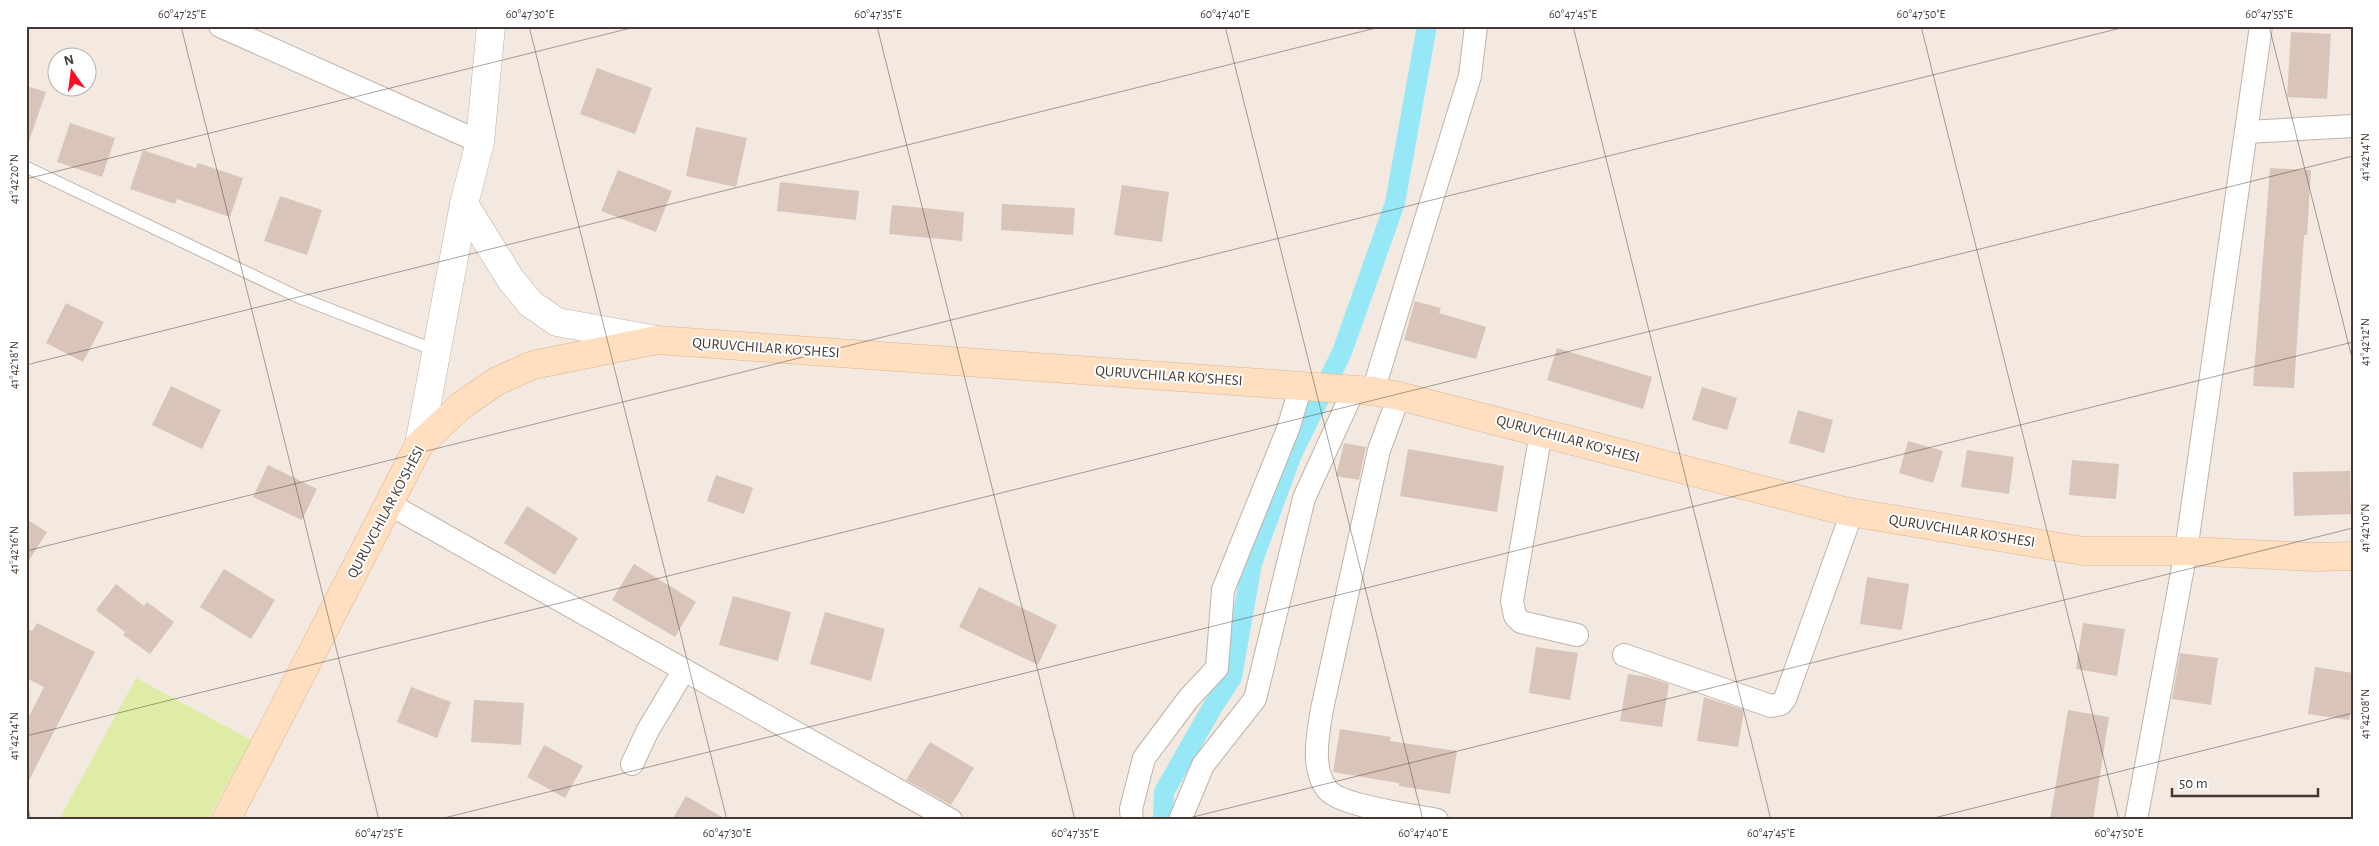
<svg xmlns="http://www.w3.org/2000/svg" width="2379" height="846" viewBox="0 0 2379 846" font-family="'Alegreya Sans',sans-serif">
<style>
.green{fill:#deeca5}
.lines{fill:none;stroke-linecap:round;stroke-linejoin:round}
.canal{stroke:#96e8f7;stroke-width:20}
.building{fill:#d8c4b9}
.service-casing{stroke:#c1b1a6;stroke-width:13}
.minor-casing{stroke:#c1b1a6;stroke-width:24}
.tertiary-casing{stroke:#c1b1a6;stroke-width:29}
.secondary-casing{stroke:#dbb38e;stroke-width:29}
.service{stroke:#fff;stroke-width:11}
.minor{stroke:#fff;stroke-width:22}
.tertiary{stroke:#fff;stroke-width:28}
.secondary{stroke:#ffdfbf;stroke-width:28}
.ticks{fill:none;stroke:#443832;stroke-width:1;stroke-opacity:0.45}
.labels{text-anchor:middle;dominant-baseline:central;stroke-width:4;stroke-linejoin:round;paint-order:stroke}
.street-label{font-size:15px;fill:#443832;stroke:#fff}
.neatline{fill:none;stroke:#443832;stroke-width:2}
.ticks-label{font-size:12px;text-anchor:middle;fill:#443832}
</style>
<rect width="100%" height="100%" fill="#f3e9e1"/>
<!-- green -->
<polygon class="green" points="136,678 251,740 208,820 59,820"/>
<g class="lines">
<!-- canal -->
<polyline class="canal" points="1163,820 1164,792 1212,708 1232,677 1252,563 1292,454 1342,352 1395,203 1427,26"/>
</g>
<!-- building -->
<g class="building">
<polygon points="2291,32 2331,34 2327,99 2287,97"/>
<polygon points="597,68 652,88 635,134 580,114"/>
<polygon points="26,86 46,92 29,141 26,141"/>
<polygon points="70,123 115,138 102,177 57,162"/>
<polygon points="696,127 747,138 736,187 686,176"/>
<polygon points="143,150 196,168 198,163 243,178 230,217 177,199 175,204 130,189"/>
<polygon points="2270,168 2311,170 2307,235 2304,235 2294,388 2253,386"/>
<polygon points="618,170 672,191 656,232 601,211"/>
<polygon points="780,182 859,191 856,220 777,211"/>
<polygon points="1122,185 1169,192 1162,242 1114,235"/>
<polygon points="280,196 322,210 307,255 264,241"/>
<polygon points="1002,204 1075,208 1073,235 1001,230"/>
<polygon points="892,205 964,212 962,241 889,234"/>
<polygon points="1415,301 1441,308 1439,313 1486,327 1476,359 1404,340"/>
<polygon points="66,303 104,322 83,362 46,343"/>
<polygon points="1557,348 1652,377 1643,409 1547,380"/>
<polygon points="171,386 221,410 202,449 152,425"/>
<polygon points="1702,387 1737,398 1727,430 1692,420"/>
<polygon points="1798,410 1833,420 1824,453 1789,443"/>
<polygon points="1908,441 1943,451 1933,483 1899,473"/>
<polygon points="1344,443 1366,447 1359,480 1336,476"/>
<polygon points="1408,449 1504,466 1497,512 1400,496"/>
<polygon points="1967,450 2014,457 2009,494 1961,487"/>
<polygon points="2072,460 2119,464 2116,499 2069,495"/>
<polygon points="268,465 317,489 302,520 253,497"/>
<polygon points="2350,471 2351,514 2294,516 2293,472"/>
<polygon points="716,475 753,488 744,514 707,501"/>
<polygon points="527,506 578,538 555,575 504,543"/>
<polygon points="26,519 47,532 26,565"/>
<polygon points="634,564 696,602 675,637 612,600"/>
<polygon points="224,569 275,600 251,639 200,607"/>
<polygon points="1867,577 1909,584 1902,630 1860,624"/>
<polygon points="116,584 144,606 147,602 174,622 150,654 123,635 125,632 96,610"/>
<polygon points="979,587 1057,625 1038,665 959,627"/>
<polygon points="733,596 791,612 778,661 719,645"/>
<polygon points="825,612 885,629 871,681 810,664"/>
<polygon points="37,623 95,652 26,786 26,722 44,687 26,678 26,628 32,631"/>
<polygon points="2083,623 2125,629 2117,676 2076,669"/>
<polygon points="1536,647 1578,653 1570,700 1529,693"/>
<polygon points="2180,653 2218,658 2211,705 2172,699"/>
<polygon points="2315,667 2353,673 2353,697 2349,720 2308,714"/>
<polygon points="1628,674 1647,677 1669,684 1662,727 1620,721"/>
<polygon points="411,687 451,702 437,738 397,722"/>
<polygon points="1704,697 1744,710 1738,747 1697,741"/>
<polygon points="474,700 524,703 521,745 471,742"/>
<polygon points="2068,710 2109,717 2093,820 2050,820"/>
<polygon points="1340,729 1391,737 1390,741 1457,751 1450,794 1399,786 1399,783 1333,772"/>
<polygon points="930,742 974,768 951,805 906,780"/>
<polygon points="544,745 583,766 565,798 527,777"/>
<polygon points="686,796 727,820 672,820"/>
</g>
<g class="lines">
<!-- service casing -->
<g class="service-casing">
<polyline id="service" points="26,167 298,297 437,351"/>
</g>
<!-- minor casing -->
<g class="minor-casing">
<g id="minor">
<polyline points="220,26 480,142"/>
<polyline points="2246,132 2353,126"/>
<polyline points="1373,391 1470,76 1476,26"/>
<path d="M1399,396L1379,450L1322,709C1318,734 1311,766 1326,788C1337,806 1414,815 1437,820"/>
<polyline points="1541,432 1512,601 1515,616 1521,622 1577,635"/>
<polyline points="389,504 951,820"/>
<polyline points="1624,655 1771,706 1781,704 1785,699 1852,512"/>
<polyline points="632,764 648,730 684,670"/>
<polyline points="1132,820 1131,809 1144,758 1189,698 1217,668 1223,590 1288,429 1301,386"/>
<polyline points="1180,820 1203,765 1255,699 1304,498 1354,389"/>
<polyline points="2136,820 2186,551 2261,26"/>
</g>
</g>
<!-- tertiary casing -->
<g class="tertiary-casing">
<g id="tertiary">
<polyline points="464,204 511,280 531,304 557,322 657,340"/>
<polyline points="419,445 464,204 480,142 491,26"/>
</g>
</g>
<!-- secondary casing -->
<g class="secondary-casing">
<polyline id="secondary" points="226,820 419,445 462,405 497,381 533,365 657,340 1373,391 1399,396 1844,511 2083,551 2186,551 2316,557 2353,556"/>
</g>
<!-- service -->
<use href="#service" class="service"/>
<!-- minor -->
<use href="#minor" class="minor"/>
<!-- tertiary -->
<use href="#tertiary" class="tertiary"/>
<!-- secondary -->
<use href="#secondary" class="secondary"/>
</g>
<!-- ticks -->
<path class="ticks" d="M181,26L379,820M529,26L727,820M877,26L1075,820M1225,26L1423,820M1573,26L1771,820M1921,26L2119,820M2269,26L2353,362M26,179L639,26M26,365L1384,26M26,551L2129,26M26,736L2353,156M26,800L31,820M436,820L2353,342M1181,820L2353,528M1926,820L2353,713"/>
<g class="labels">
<!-- street labels -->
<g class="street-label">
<text transform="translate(766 348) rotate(4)">QURUVCHILAR KO'SHESI</text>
<text transform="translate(1169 376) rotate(4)">QURUVCHILAR KO'SHESI</text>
<text transform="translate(1568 439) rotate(15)">QURUVCHILAR KO'SHESI</text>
<text transform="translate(386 512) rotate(-62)">QURUVCHILAR KO'SHESI</text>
<text transform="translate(1962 531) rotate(9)">QURUVCHILAR KO'SHESI</text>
</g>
</g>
<!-- border -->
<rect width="2379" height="846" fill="none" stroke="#ffffff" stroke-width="55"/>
<!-- north arrow -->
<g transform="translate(72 72) rotate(346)"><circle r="24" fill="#ffffff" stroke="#b4afad"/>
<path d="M0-4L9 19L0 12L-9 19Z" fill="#ff0c26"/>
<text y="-8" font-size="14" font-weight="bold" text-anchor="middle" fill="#443832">N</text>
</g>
<!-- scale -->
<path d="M2172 788v8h146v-8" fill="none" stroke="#443832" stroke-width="2.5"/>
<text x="2179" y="788" font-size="15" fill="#443832" stroke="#ffffff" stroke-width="4" paint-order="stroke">50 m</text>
<rect x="28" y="28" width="2324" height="790" class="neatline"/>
<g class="ticks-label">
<text x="182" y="18">60°47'25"E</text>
<text x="530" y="18">60°47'30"E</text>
<text x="878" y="18">60°47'35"E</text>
<text x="1225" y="18">60°47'40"E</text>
<text x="1573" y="18">60°47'45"E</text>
<text x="1921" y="18">60°47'50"E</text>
<text x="2269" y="18">60°47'55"E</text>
<text transform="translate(2365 157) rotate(-90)" y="4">41°42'14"N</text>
<text transform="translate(14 179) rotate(-90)" y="4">41°42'20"N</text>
<text transform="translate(2365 342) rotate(-90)" y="4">41°42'12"N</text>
<text transform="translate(14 365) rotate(-90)" y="4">41°42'18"N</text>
<text transform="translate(2365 528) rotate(-90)" y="4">41°42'10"N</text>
<text transform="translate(14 550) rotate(-90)" y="4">41°42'16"N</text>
<text transform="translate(2365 714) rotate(-90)" y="4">41°42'08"N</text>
<text transform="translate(14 736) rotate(-90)" y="4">41°42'14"N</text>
<text x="379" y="837">60°47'25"E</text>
<text x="727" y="837">60°47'30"E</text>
<text x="1075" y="837">60°47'35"E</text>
<text x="1423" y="837">60°47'40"E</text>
<text x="1771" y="837">60°47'45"E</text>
<text x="2119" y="837">60°47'50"E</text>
</g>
</svg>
